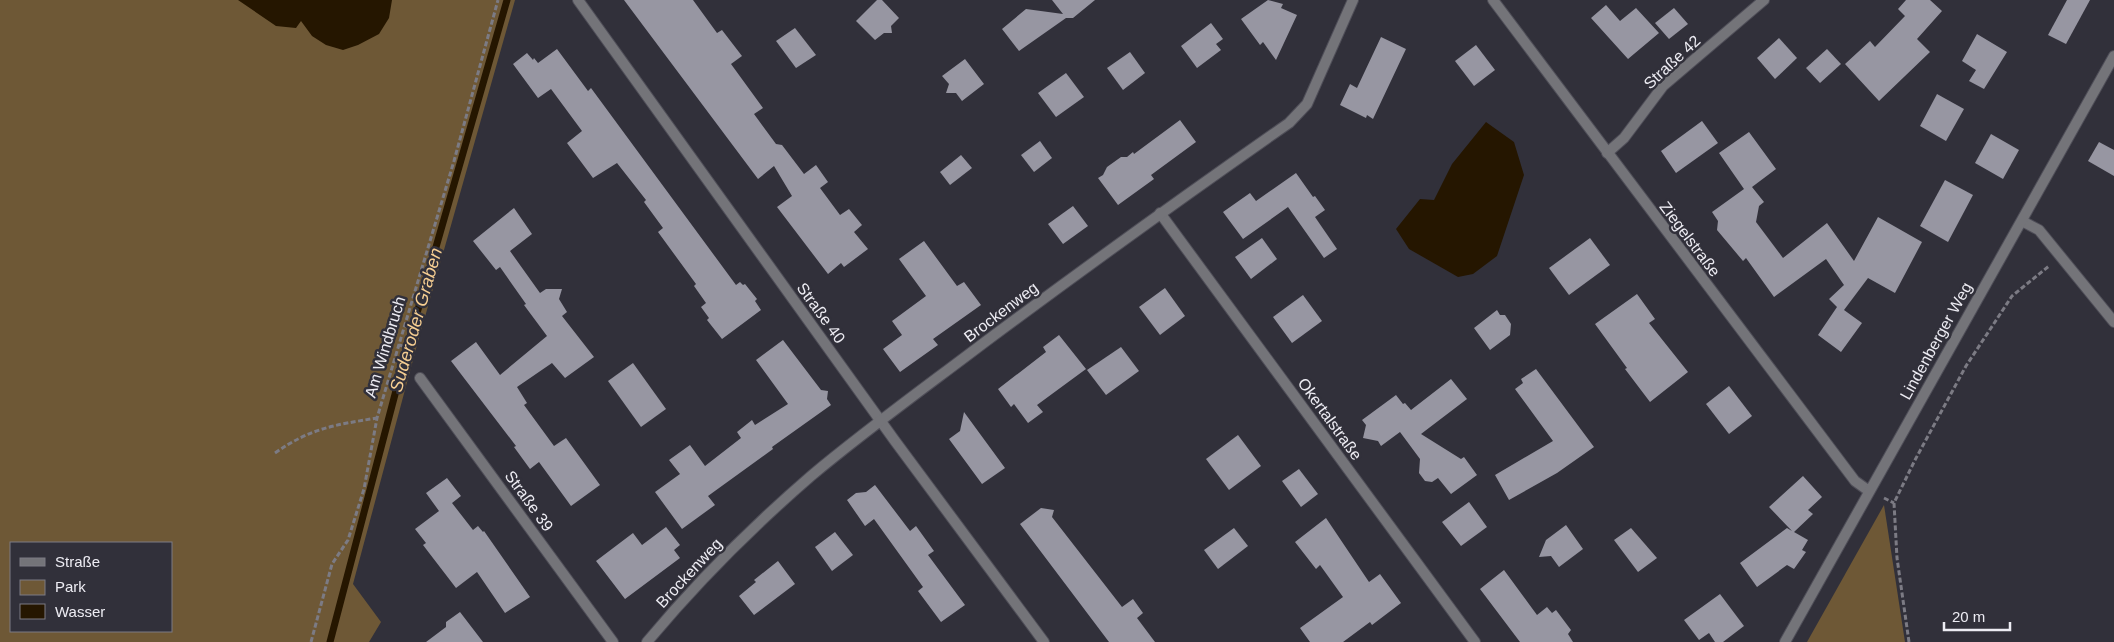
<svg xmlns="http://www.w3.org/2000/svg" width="2114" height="642" viewBox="0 0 2114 642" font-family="Helvetica,sans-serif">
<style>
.green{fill:#6e5836;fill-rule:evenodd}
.water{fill:#251600}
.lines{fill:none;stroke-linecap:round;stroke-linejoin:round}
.stream{stroke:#251600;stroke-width:7}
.building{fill:#9796a2}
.street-casing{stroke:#4f4e58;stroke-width:12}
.path{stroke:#7c7b84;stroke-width:3;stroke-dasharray:5 2.5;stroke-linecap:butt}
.street{stroke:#747479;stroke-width:10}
.labels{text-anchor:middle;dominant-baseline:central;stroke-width:5;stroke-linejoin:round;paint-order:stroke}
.street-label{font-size:16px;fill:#edecf3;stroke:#31303a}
.water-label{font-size:18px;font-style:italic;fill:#f6ce92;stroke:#31303a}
</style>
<rect width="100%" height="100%" fill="#31303a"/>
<!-- green -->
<g class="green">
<path d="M0,0H515L417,345L353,584L381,622L369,642H0ZM11,543H171V631H11Z"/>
<polygon points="1884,505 1905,642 1807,642"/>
</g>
<!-- water -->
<g class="water">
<polygon points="238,0 392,0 389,18 379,34 358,45 343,50 326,45 312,36 301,21 296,28 276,26"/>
<polygon points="1486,122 1514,142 1524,175 1497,256 1473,274 1458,277 1409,249 1396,229 1420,199 1434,200 1452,164"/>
</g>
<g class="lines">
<!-- stream -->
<polyline class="stream" points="330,642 409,341 507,0"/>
</g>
<!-- building -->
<g class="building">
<polygon points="624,0 693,0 717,33 722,30 742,56 731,64 763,108 754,114 776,144 782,145 804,174 816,165 828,182 820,188 840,215 849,209 862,225 854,232 868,249 844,267 841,263 828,274 777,207 792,196 774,166 758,179"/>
<polygon points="877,0 882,0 899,18 891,26 892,33 884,33 875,40 856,21"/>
<polygon points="1052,0 1095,0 1073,18 1066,18 1019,51 1002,29 1026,9 1063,14"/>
<polygon points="1268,0 1283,4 1281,8 1297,15 1276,60 1263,42 1260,45 1241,19"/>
<polygon points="1906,0 1930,0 1942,11 1917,39 1930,52 1879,101 1845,64 1870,41 1875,47 1905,16 1898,9"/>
<polygon points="2067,0 2090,0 2066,44 2048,35"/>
<polygon points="1606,5 1620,21 1636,8 1659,33 1628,59 1591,18"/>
<polygon points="1674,8 1688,24 1669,39 1655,23"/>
<polygon points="1211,23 1223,39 1216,44 1221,50 1197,68 1181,46"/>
<polygon points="795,28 816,55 796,68 776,41"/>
<polygon points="1977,34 2007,52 1984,89 1969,81 1976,70 1962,61"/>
<polygon points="1381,37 1406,49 1373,119 1367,115 1366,118 1340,105 1350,84 1357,88"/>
<polygon points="1779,38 1797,58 1775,79 1757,58"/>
<polygon points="1476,45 1495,70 1474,86 1455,61"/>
<polygon points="557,49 588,91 591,88 736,285 740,282 743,285 745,284 757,299 755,301 761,310 722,339 707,320 709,318 701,307 706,303 694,286 696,284 658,232 663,228 644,202 646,200 617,163 593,178 567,143 582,131 551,89 538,98 513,64 527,53 533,60 534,58 538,63"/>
<polygon points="1827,49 1841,64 1820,83 1806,68"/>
<polygon points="1130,52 1145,73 1123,90 1107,68"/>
<polygon points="965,59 984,84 962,101 956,93 946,93 949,84 942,76"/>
<polygon points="1066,73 1084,97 1056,117 1038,93"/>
<polygon points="1937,94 1964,109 1946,141 1920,126"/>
<polygon points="1180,120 1196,142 1151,175 1154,179 1118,205 1098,178 1103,175 1107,167 1121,157 1127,157 1133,152 1134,154"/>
<polygon points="1702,121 1718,143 1676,173 1661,151"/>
<polygon points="1749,132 1776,169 1752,187 1764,202 1759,206 1756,222 1783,258 1827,223 1854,261 1878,217 1922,242 1895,293 1868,278 1844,310 1862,323 1841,352 1818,335 1837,307 1829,299 1844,285 1826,259 1774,297 1746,258 1743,261 1717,230 1718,221 1712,212 1744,189 1719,153"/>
<polygon points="1991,134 2019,150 2003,179 1975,163"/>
<polygon points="1040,141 1052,158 1034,172 1021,155"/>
<polygon points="2099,142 2114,150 2114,176 2088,161"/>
<polygon points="961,155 972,168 950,185 940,172"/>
<polygon points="1296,173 1313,197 1315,196 1325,210 1315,217 1337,249 1324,258 1288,207 1243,239 1223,212 1250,193 1256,201"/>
<polygon points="1945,180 1973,195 1948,242 1920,226"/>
<polygon points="1073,206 1088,226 1063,244 1048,224"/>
<polygon points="514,208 532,234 510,251 540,293 546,289 562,289 559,299 567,312 562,316 594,357 565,378 552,363 517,387 527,403 524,405 554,446 566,438 600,485 571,506 539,462 530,469 514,447 516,446 451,361 476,342 500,375 547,336 524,305 526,304 500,267 496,270 473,241"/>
<polygon points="1262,238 1277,259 1251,279 1235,257"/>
<polygon points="1590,238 1610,265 1569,295 1549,268"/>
<polygon points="924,241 957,286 964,282 981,305 933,339 938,345 900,372 883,349 902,335 892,321 926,296 899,259"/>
<polygon points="1165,288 1185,316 1160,335 1139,307"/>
<polygon points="1637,294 1655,319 1649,323 1688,372 1650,402 1625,369 1627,368 1595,324"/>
<polygon points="1303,295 1322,321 1292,343 1273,317"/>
<polygon points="1497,310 1500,315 1505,315 1511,324 1510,335 1490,350 1474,328"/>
<polygon points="1059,335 1086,369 1037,405 1043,412 1028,423 1014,404 1011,407 998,389 1046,352 1043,347"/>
<polygon points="783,340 821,390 828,391 827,399 831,405 772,447 773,449 708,496 715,505 682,529 655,492 680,474 669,460 690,445 705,466 741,438 737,432 752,420 755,425 788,404 756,360"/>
<polygon points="1121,347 1139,371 1106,395 1087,370"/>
<polygon points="633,363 666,409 641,427 608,381"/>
<polygon points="1536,369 1594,447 1557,473 1509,500 1495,475 1553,441 1515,389 1523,383 1521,379"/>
<polygon points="1451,379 1467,399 1421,434 1461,459 1464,457 1477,475 1451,494 1438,478 1432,482 1425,481 1419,473 1420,459 1400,432 1381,446 1378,441 1363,438 1366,425 1362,420 1396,395 1403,404 1405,403 1411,410"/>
<polygon points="1729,386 1752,416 1729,434 1706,404"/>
<polygon points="964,412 1005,468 982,484 949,439 960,431"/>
<polygon points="1238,435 1261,466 1229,490 1206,459"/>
<polygon points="1299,469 1318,494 1301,507 1282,481"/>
<polygon points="1803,476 1822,497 1808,510 1813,514 1794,532 1808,540 1802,550 1806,552 1794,569 1787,565 1757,587 1740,563 1787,528 1792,531 1769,507"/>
<polygon points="447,478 461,496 452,503 473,530 478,526 483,532 484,531 530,597 505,613 477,572 456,588 423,545 426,543 415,529 439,511 426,493"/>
<polygon points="875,485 910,531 916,526 934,551 928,555 965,605 941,622 918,591 923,587 874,519 865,526 847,500 856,493 866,492"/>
<polygon points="1469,502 1487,527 1461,546 1442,522"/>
<polygon points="1041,508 1054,510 1052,517 1122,607 1133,599 1143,613 1137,618 1155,642 1109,642 1020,524"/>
<polygon points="1326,518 1369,582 1380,574 1401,603 1372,625 1370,622 1343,642 1310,642 1300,628 1343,597 1320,565 1316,569 1295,542"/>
<polygon points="1566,525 1583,549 1559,567 1551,556 1539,557 1546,540"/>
<polygon points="666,527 680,545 674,550 680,558 625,599 596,561 633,533 642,545"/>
<polygon points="1234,528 1248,546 1218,569 1204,550"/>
<polygon points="1631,528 1657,558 1638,572 1614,540"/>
<polygon points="835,532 853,555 832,571 815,547"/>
<polygon points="778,561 795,584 754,615 739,596 756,582 754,580"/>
<polygon points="1504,570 1537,615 1547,607 1552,613 1556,610 1571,630 1568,634 1573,642 1520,642 1480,589"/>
<polygon points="1720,594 1744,626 1723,642 1715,642 1709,633 1699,640 1684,620"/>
<polygon points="460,612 483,642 426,642 446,627 446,622"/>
</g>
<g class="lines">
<!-- street casing -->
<g class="street-casing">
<g id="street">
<polyline points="578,0 895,441 1044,642"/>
<polyline points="1493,0 1855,481 1869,491"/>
<polyline points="1607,153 1624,138 1663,86 1764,0"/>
<polyline points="1160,213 1475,642"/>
<polyline points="2022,221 2039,230 2114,322"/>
<polyline points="420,378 613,642"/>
<path d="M647,642C697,582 752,527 811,476C867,429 927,386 985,342C1086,267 1187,194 1289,123L1307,104L1353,0"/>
<polyline points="1785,642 2114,56"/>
</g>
</g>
<!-- path -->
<g class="path">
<polyline points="399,345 410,348"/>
<path d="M275,453C311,428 334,425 377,418"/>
<polyline points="1884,498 1894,503"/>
<polyline points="311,642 332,564 348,540 364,489 377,418 454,161 498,0"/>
<polyline points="1909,642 1897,558 1894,503 1915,460 1966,366 2012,296 2049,266"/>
</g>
<!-- street -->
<use href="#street" class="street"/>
</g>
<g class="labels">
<!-- street labels -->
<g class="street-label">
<text transform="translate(1672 62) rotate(-43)">Straße 42</text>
<text transform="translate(1690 239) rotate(53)">Ziegelstraße</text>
<text transform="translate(1001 312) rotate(-37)">Brockenweg</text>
<text transform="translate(821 313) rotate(54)">Straße 40</text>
<text transform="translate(1936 341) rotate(-61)">Lindenberger Weg</text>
<text transform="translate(385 347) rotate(-73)">Am Windbruch</text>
<text transform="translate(1330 419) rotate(54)">Okertalstraße</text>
<text transform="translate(529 501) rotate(54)">Straße 39</text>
<text transform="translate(689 573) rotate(-47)">Brockenweg</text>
</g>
<!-- water labels -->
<g class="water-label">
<text transform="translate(416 320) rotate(-74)">Suderoder Graben</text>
</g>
</g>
<!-- legend -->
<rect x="10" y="542" width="162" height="90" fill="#31303a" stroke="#7c7b84"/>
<rect x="20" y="558" width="25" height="8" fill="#747479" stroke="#7c7b84"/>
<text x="55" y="567" font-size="15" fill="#edecf3">Straße</text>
<rect x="20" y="580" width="25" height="15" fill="#6e5836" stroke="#7c7b84"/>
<text x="55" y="592" font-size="15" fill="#edecf3">Park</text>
<rect x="20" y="604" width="25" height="15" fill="#251600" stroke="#7c7b84"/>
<text x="55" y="617" font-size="15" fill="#edecf3">Wasser</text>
<!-- scale -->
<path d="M1944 622v8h66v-8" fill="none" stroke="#edecf3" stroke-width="2.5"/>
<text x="1952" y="622" font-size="15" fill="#edecf3" stroke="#31303a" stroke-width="4" paint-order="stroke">20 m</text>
</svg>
